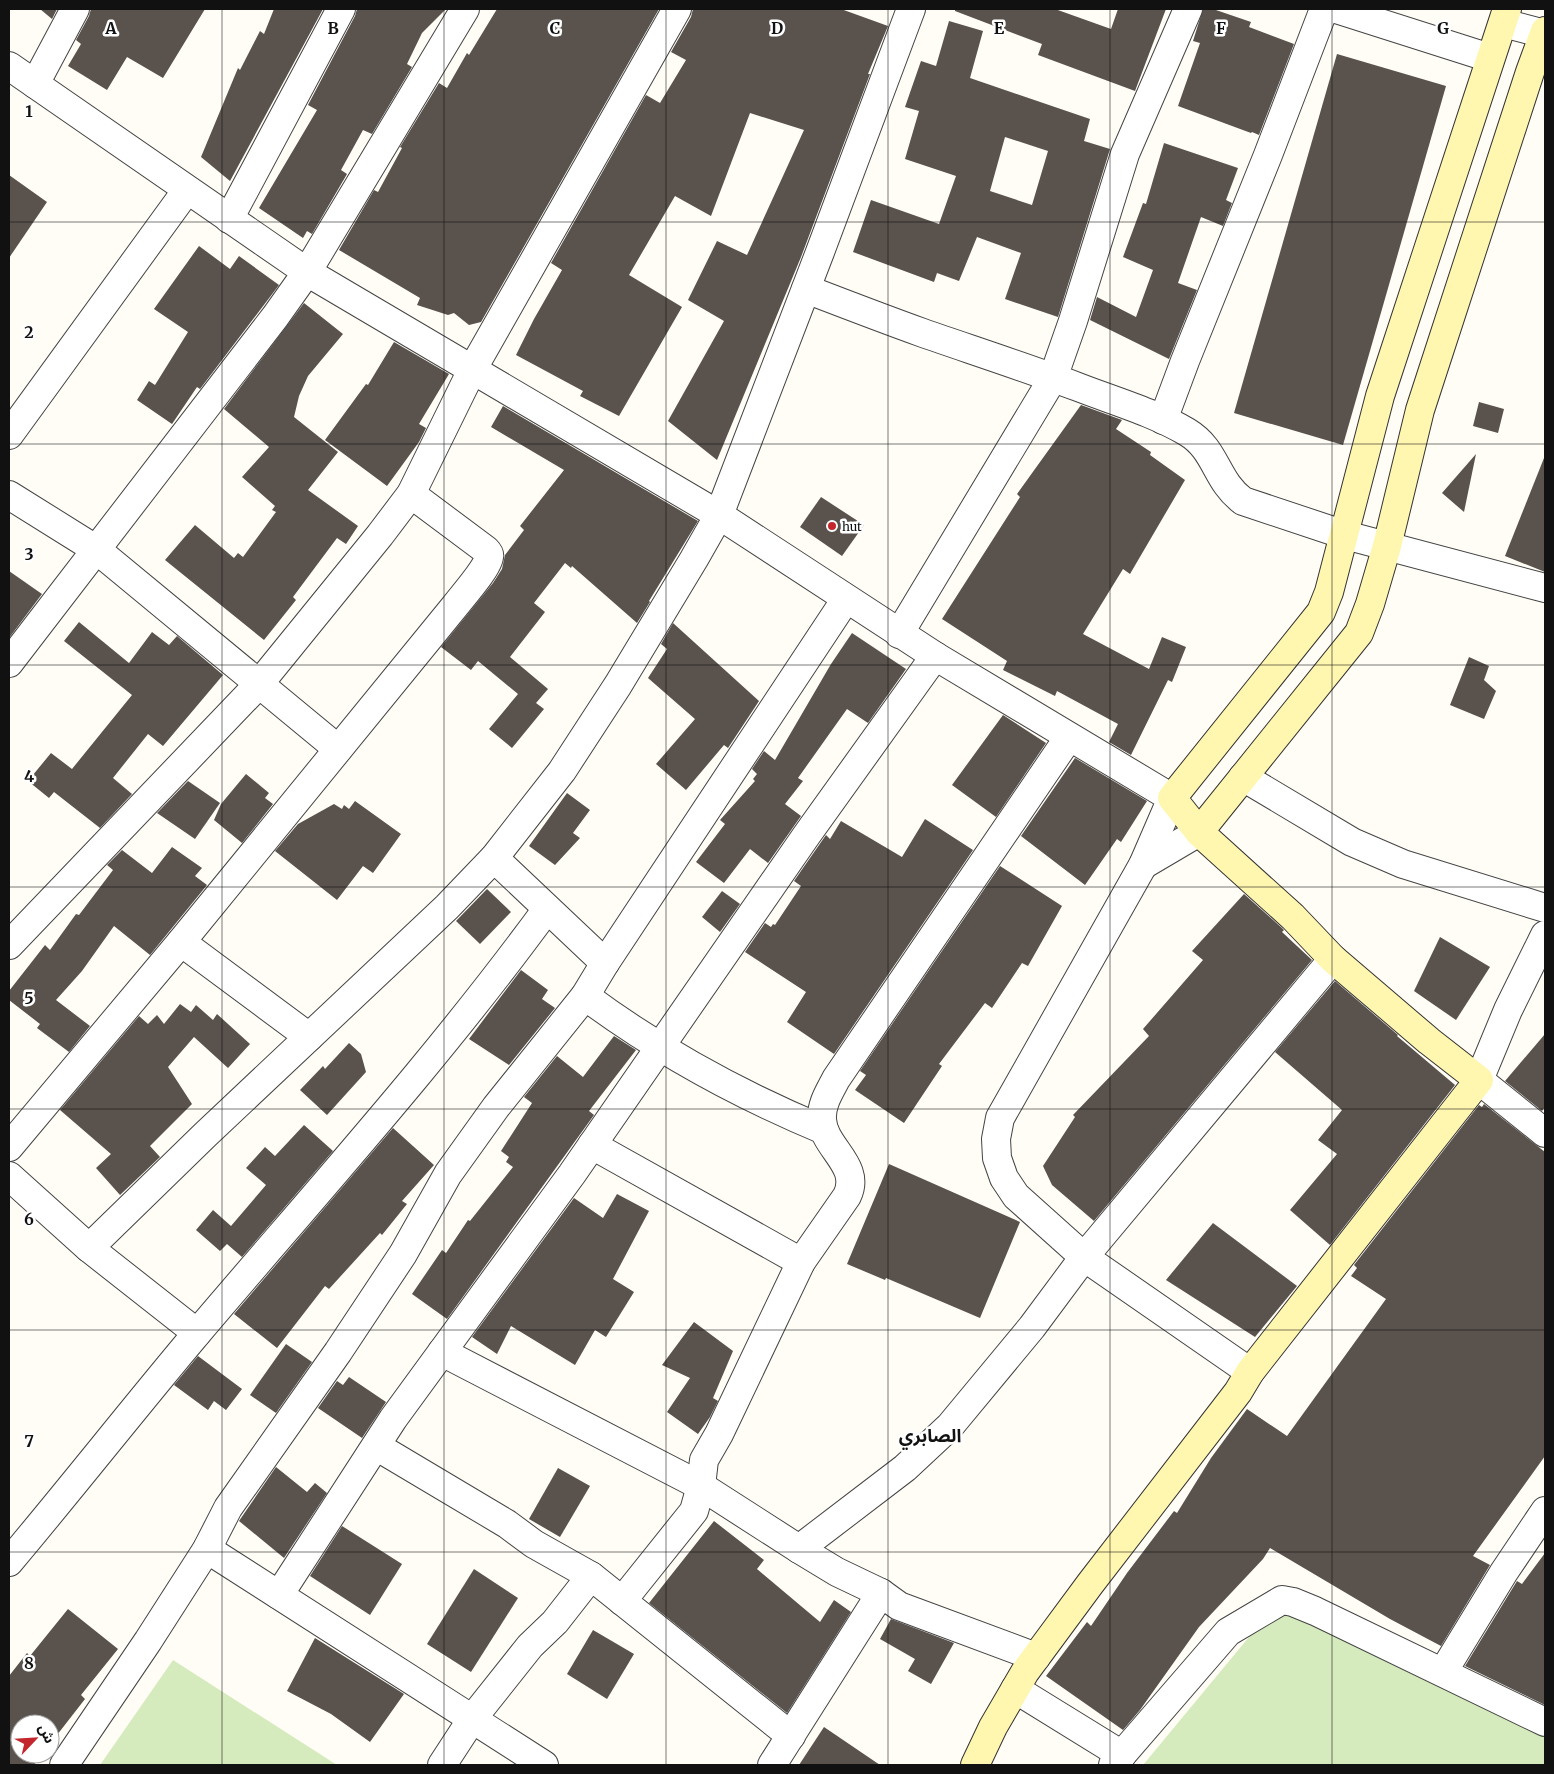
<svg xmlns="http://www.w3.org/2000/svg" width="1554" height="1774" viewBox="0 0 1554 1774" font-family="Merriweather,'Noto Sans Arabic',serif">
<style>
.green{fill:#d5ebbd}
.building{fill:#5a524d;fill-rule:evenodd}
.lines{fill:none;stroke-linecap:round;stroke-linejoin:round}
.street-casing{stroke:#444;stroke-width:30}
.secondary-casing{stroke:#333;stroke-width:30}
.street{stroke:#fff;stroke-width:28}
.secondary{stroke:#fff6b0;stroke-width:28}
.grid{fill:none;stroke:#111;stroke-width:1;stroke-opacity:0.55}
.poi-dot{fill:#c4262e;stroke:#fff;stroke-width:2}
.labels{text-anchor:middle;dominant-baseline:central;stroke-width:5;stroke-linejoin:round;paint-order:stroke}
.poi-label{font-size:12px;fill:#111;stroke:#fff;text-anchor:start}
.district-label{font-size:18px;font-weight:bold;fill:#111;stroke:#fff}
.grid-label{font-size:16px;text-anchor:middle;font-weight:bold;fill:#111;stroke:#fff;stroke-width:5;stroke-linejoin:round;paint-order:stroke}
</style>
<rect width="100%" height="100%" fill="#fffdf5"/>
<!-- green -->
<g class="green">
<polygon points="1278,1602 1545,1726 1545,1765 1143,1765"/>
<polygon points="173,1660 337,1765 100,1765"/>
</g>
<!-- building -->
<g class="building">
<polygon points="40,9 57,9 52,19"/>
<polygon points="91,9 205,9 163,78 127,57 107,90 68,66 81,44 76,40 89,16"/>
<polygon points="274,9 323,9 230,181 201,157 238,68 240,70 260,31 264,34"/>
<polygon points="357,9 446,9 422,33 407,64 412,67 372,134 363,130 341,170 347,174 312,234 307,231 303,238 259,208 317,110 308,105 355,16"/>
<polygon points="497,9 659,9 481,322 469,325 454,313 448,315 417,305 420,298 339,250 374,190 378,192 402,148 400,147 439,83 447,88 467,53 469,55"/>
<polygon points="693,9 841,9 888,26 868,74 870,74 801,257 717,460 668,421 724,321 688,300 717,241 747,255 804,130 750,113 711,216 675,196 629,275 682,307 619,416 580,396 583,391 516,355 534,319 562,270 551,263 646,95 660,103 686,60 671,52 691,17"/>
<polygon points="955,9 1055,9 1111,29 1118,9 1166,9 1135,91 1038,55 1042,44 955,11"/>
<polygon points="1203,9 1213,9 1251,22 1249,27 1294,44 1259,135 1252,132 1251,133 1178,106 1200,43 1193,41"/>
<path d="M949,21L983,31L970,78L1090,119L1084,141L1110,149L1058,317L1005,299L1021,253L977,237L959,281L937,273L934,282L853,252L871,200L939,224L956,176L905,159L919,111L905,107L921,61L936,66ZM1005,137L1048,151L1032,205L990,191Z"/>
<polygon points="1337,54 1446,86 1343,445 1234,413"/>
<polygon points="1164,143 1238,168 1226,200 1232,203 1223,226 1201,217 1178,283 1197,290 1169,359 1090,320 1097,297 1136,317 1153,270 1123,257 1143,203 1146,204"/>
<polygon points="9,175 47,202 9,258"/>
<polygon points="199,246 230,269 239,256 279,285 200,389 197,387 172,424 137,400 149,381 155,385 188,332 154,309"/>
<polygon points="304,303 343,334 308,376 299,396 294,417 338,452 308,490 358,526 346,544 337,538 293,597 296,600 264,640 165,560 195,525 234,558 238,553 243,557 276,512 272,510 275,506 242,477 269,447 224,409"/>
<polygon points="394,342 449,374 419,424 426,428 419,442 387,486 325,440 366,384 368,385"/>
<polygon points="1479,402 1504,409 1498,433 1473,426"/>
<polygon points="1081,405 1122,420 1116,429 1151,452 1150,455 1185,480 1130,574 1123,569 1083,634 1149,669 1162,637 1186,647 1172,682 1168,680 1131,755 1109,742 1118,724 1057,691 1055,696 1003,670 1007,661 942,619 1020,497 1017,494"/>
<polygon points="503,406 698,521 649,601 650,602 637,623 572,566 571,568 565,563 534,603 545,612 510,657 548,689 536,703 544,709 512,748 489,729 518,694 478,661 471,670 441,647 493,583 502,569 505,555 524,530 520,526 564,470 491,427"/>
<polygon points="1476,454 1464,512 1442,493"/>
<polygon points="1544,458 1545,458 1545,572 1505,556"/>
<polygon points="821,497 864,525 842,556 800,527"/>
<polygon points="9,571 42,594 9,638"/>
<polygon points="79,622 129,663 152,632 169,645 177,636 223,675 163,746 148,734 113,778 132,794 100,828 54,792 49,798 28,781 51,753 72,769 132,695 64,641"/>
<polygon points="673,623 759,701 728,748 724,745 686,790 656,764 695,719 648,678 667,649 661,644"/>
<polygon points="852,633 906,669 868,723 847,709 798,778 803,781 785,804 801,816 768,863 750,849 724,883 696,862 725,824 720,820 755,781 753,779 757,774 752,769 764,751 775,760 831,664"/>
<polygon points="1469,657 1489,666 1484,680 1496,691 1484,719 1450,705"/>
<polygon points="1003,715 1046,743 996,817 952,785"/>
<polygon points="1075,758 1147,801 1121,842 1117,839 1085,885 1021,836"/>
<polygon points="246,774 269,793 265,798 273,804 242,843 214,820 221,804"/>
<polygon points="188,781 220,803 195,839 157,813"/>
<polygon points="567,793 590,810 573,833 580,838 555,865 529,846"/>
<polygon points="355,801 401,834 373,873 363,866 337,900 275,851 298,824 334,804 342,809 344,805 349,809"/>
<polygon points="925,819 973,850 834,1054 787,1022 806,992 745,952 765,923 771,927 773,924 775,925 801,886 794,881 826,835 830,839 841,821 902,857"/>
<polygon points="172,847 202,868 195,876 207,885 150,955 114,926 82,971 56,1000 90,1026 69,1052 37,1028 40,1024 9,1000 9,991 45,945 50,950 76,914 79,915 113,870 107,865 122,850 152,873"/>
<polygon points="1000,866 1062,906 1028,966 1022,963 992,1008 985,1003 939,1064 942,1066 904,1123 855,1090 866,1075 860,1071"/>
<polygon points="487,889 511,912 480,944 456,921"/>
<polygon points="722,891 740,904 720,932 702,917"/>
<polygon points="1244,894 1282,928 1284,930 1282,932 1312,960 1094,1221 1052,1185 1043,1166 1075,1117 1073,1115 1149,1036 1143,1029 1203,960 1192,951"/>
<polygon points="1440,937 1490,967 1456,1020 1414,991"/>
<polygon points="521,970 548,990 542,999 555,1008 509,1065 469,1039"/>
<polygon points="1335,981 1398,1035 1397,1036 1455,1085 1330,1245 1290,1210 1337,1154 1318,1140 1342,1110 1275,1052"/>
<polygon points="180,1004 191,1012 196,1005 213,1020 217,1014 250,1044 228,1068 194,1037 168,1067 192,1104 150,1146 160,1157 120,1195 96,1168 111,1154 60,1110 139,1016 148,1024 157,1015 164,1024"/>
<polygon points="1545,1034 1545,1107 1542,1111 1505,1081"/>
<polygon points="614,1036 636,1050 589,1111 594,1115 447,1319 412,1294 442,1250 446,1253 468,1220 470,1221 513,1167 506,1162 509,1157 501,1151 532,1103 524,1097 557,1056 583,1077"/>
<polygon points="349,1043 361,1054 366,1072 327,1115 300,1090 323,1066 325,1069"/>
<polygon points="1484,1104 1545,1152 1545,1456 1473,1556 1490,1565 1441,1646 1390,1619 1270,1548 1263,1559 1199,1627 1140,1710 1123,1730 1046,1676 1087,1622 1091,1626 1127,1573 1174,1511 1177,1513 1211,1458 1247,1409 1287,1436 1386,1299 1351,1276 1357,1268 1354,1265 1479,1105 1482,1107"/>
<polygon points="304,1125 333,1151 242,1257 227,1244 220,1251 196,1230 213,1210 231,1226 266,1185 246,1168 265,1147 275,1156"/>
<polygon points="393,1128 434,1165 402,1201 407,1204 382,1235 380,1233 329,1289 325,1286 277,1348 234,1314"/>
<polygon points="889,1164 1020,1222 980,1318 886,1278 885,1280 847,1264"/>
<polygon points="617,1194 649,1211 613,1279 634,1292 606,1337 595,1330 575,1365 511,1326 497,1354 472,1337 574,1198 603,1218"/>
<polygon points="1213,1223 1297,1286 1255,1337 1166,1280"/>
<polygon points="694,1322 733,1351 713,1398 718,1401 710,1417 698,1434 667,1412 690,1378 662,1365"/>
<polygon points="286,1344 312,1362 276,1413 250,1395"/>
<polygon points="198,1356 242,1389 226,1410 214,1401 208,1410 174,1385"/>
<polygon points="349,1377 386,1402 362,1438 318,1408 337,1381 343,1385"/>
<polygon points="276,1467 307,1492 315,1483 327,1493 284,1558 239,1521"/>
<polygon points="558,1468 590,1486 560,1537 529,1519"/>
<polygon points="714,1521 764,1560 757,1569 820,1622 834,1600 851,1612 787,1713 649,1603"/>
<polygon points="342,1526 402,1564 370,1615 310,1576"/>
<polygon points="1545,1553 1545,1705 1465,1666 1517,1581 1522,1584"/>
<polygon points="474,1569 518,1598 471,1672 427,1644"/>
<polygon points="68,1609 118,1649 81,1695 85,1699 50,1744 50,1724 20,1724 20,1754 42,1754 34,1765 9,1765 9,1676 27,1653 30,1656"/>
<polygon points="891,1619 954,1643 931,1684 908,1671 915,1659 880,1639"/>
<polygon points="593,1630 634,1654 607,1699 567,1674"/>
<polygon points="315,1638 404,1694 370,1742 331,1714 287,1691"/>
<polygon points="824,1727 880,1765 799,1765"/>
</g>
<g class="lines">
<!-- street casing -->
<g class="street-casing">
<g id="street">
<polyline points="1336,9 1490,58"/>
<polyline points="1503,23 1545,34"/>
<polyline points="9,66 307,272 719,515 935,656 1172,798 1143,865 1000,1118 996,1139 997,1158 1004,1178 1016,1196 1084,1257 1250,1372"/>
<polyline points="35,84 75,9"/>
<polyline points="229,219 341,9"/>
<path d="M806,289C845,304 884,319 923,333C975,351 1027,368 1078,387C1114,401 1153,412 1187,432C1217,450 1215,480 1243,501L1345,535L1545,588"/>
<polyline points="1163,420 1185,361 1268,155 1324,9"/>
<polyline points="9,435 187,190"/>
<polyline points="9,495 97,550 338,749"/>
<polyline points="899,634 1053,378 1073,321 1125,154 1188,9"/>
<polyline points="9,663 275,317 307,272 465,9"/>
<polyline points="1243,777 1352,842 1403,864 1545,908"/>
<polyline points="494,858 605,963"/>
<polyline points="1143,865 1199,832"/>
<polyline points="1545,935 1508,1010 1479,1080 1545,1133"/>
<polyline points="181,942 309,1037"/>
<polyline points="9,945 259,684 380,535 411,494 472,370 677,9"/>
<path d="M585,996C659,1051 740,1095 824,1130"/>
<polyline points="592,1145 801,1262"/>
<path d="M9,1147L181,942L455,606C462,597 489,566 489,557C490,554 488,552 486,550L411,494"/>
<polyline points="9,1176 89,1248 197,1333"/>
<polyline points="89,1248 205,1135 447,907 494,858 562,771 618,685 694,559 719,515 820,252 911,9"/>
<polyline points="442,1352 701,1486 799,1549 837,1572 881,1593 899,1606 1036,1657"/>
<polyline points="376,1446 507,1524 534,1544 591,1576 791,1736"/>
<polyline points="207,1549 544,1765"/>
<polyline points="799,1549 905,1468 950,1426 1032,1327 1084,1257 1333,959"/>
<path d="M9,1562C73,1486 134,1408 198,1332C316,1193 439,1057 547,909"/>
<polyline points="279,1595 393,1419 572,1174 806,836 935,656"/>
<path d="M622,1601L694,1511L701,1486L704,1460L719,1434L801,1262L847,1196C862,1165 823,1148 822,1119C821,1104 830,1091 836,1079L1069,737"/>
<polyline points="1443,1672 1504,1572 1545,1511"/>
<polyline points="1015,1689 1122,1755"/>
<polyline points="64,1765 148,1641 207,1549 228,1508 338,1352 403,1254 448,1174 496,1107 585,996 605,963 846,599"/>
<polyline points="442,1765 472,1719 530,1646 555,1622 591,1576"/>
<polyline points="772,1765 881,1593"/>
<polyline points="1113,1765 1228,1632 1282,1600 1293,1602 1315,1611 1545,1722"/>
</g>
</g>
<!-- secondary casing -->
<g class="secondary-casing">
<g id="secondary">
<polyline points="1199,832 1359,633 1370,604 1387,546 1420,410 1530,72 1545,31"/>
<polyline points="975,1765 993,1727 1025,1672 1090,1584 1238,1392 1250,1372 1479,1080 1429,1041 1333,959 1293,917 1199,832 1172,798 1321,612 1329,592 1380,396 1507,9"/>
</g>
</g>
<!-- street -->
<use href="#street" class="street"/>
<!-- secondary -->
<use href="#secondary" class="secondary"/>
</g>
<!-- grid -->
<path class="grid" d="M222,9V1765M444,9V1765M666,9V1765M888,9V1765M1110,9V1765M1332,9V1765M9,222H1545M9,444H1545M9,665H1545M9,887H1545M9,1109H1545M9,1330H1545M9,1552H1545"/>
<!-- markers -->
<circle class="poi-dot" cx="832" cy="526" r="5"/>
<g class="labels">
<!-- poi labels -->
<g class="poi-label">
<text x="842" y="526">hut</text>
</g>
<!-- district labels -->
<g class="district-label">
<text x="930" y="1435">الصابري</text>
</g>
</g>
<g class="grid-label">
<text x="111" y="34">A</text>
<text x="333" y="34">B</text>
<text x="555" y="34">C</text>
<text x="777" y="34">D</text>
<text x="999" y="34">E</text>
<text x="1221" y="34">F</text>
<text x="1443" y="34">G</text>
<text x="29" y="117">1</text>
<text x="29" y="338">2</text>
<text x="29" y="560">3</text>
<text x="29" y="782">4</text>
<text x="29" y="1004">5</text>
<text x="29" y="1225">6</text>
<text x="29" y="1447">7</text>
<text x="29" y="1669">8</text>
</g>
<!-- border -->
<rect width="1554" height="1774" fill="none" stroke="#111111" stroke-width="20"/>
<!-- north arrow -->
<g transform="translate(35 1739) rotate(65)"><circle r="24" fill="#ffffff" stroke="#a0a0a0"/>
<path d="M0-4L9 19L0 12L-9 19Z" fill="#c4262e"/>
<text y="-8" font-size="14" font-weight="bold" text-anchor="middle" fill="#111111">ش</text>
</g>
</svg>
